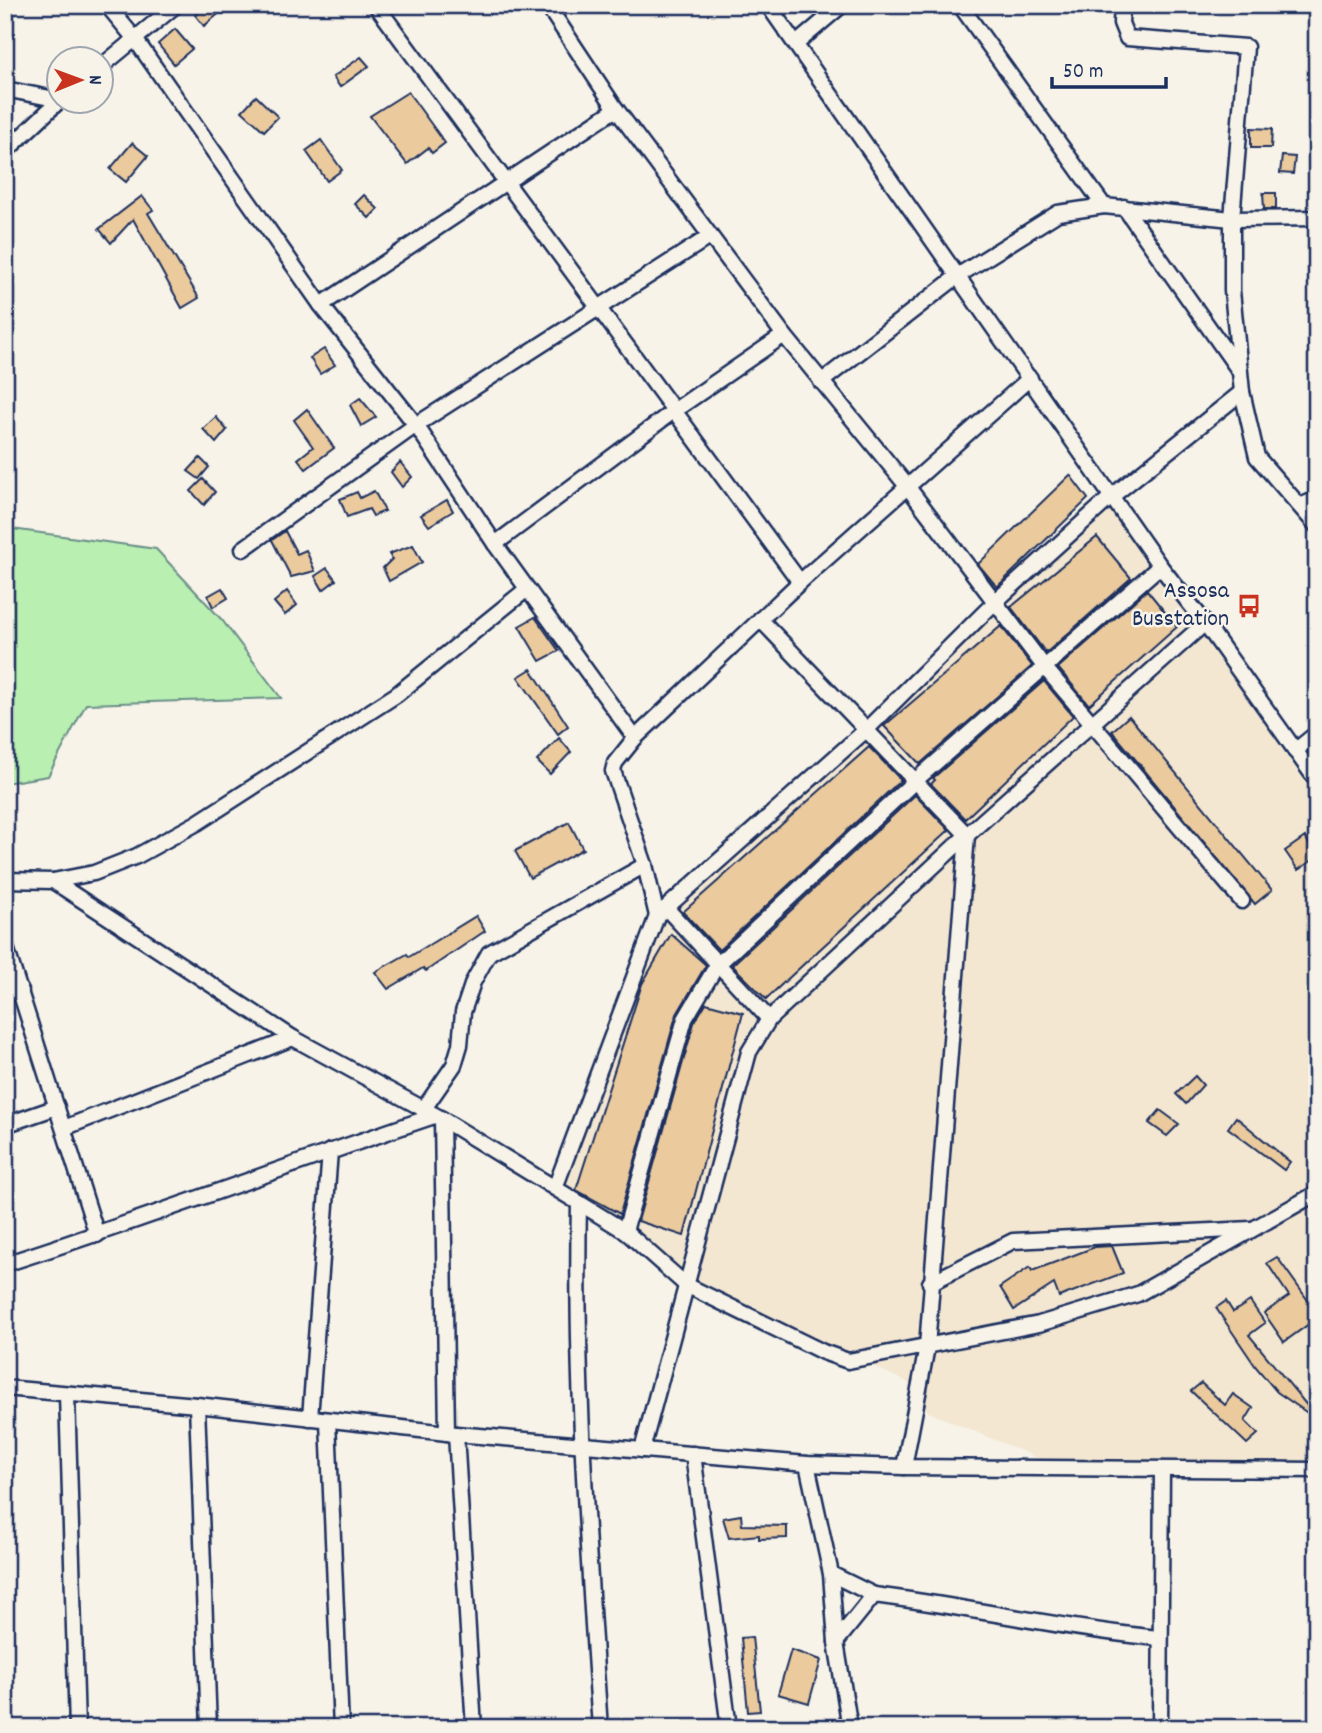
<svg xmlns="http://www.w3.org/2000/svg" width="1322" height="1733" viewBox="0 0 1322 1733" font-family="Dekko,sans-serif">
<style>
.built{fill:#f3e7d2}
.green{fill:#b9efb1;stroke:#6a8f88;stroke-width:2}
.building{fill:#ebca9d;stroke:#1b2f5e;stroke-width:2}
.lines{fill:none;stroke-linecap:round;stroke-linejoin:round}
.street-casing{stroke:#1b2f5e;stroke-width:19}
.street{stroke:#f7f3e8;stroke-width:14}
.labels{text-anchor:middle;dominant-baseline:central;stroke-width:5;stroke-linejoin:round;paint-order:stroke}
.poi-label{font-size:24px;fill:#1b2f5e;stroke:#f7f3e8;text-anchor:end}
</style>
<rect width="100%" height="100%" fill="#f7f3e8"/>
<filter id="ink" filterUnits="userSpaceOnUse"><feTurbulence type="fractalNoise" baseFrequency=".0143" numOctaves="2"/><feDisplacementMap in="SourceGraphic" scale="14" xChannelSelector="R" yChannelSelector="G"/><feConvolveMatrix kernelMatrix="1 2 1 2 8 2 1 2 1" color-interpolation-filters="sRGB"/></filter>
<g filter="url(#ink)">
<!-- built -->
<polygon class="built" points="1114,496 1297,744 1317,731 1317,1465 1166,1467 1045,1461 928,1412 915,1386 697,1283 554,1197 663,912"/>
<!-- green -->
<polygon class="green" points="5,528 156,549 222,620 281,698 86,704 48,776 5,783"/>
<!-- building -->
<g class="building">
<polygon points="207,5 229,5 204,26 195,15"/>
<polygon points="175,29 192,49 174,64 158,44"/>
<polygon points="361,57 369,66 340,87 333,77"/>
<polygon points="408,92 445,143 432,153 428,148 407,164 370,116"/>
<polygon points="256,96 278,117 264,131 242,111"/>
<polygon points="1251,128 1272,129 1271,148 1251,148"/>
<polygon points="321,140 342,170 327,181 306,151"/>
<polygon points="132,143 148,156 126,182 110,169"/>
<polygon points="1282,156 1295,157 1293,174 1280,173"/>
<polygon points="1263,193 1276,193 1276,209 1264,209"/>
<polygon points="364,195 378,209 369,218 355,204"/>
<polygon points="142,196 153,210 148,213 199,298 182,308 133,219 111,243 99,229"/>
<polygon points="324,349 335,365 320,374 310,358"/>
<polygon points="360,398 376,417 361,426 350,405"/>
<polygon points="307,409 334,448 306,469 298,459 313,447 294,420"/>
<polygon points="216,417 227,430 216,443 203,429"/>
<polygon points="200,458 209,467 199,479 188,471"/>
<polygon points="400,462 412,477 402,487 391,472"/>
<polygon points="1070,475 1088,499 997,587 978,564"/>
<polygon points="203,479 215,492 204,505 191,491"/>
<polygon points="374,491 385,511 373,516 369,509 347,517 340,499 357,492 360,498"/>
<polygon points="447,500 453,511 429,526 421,515"/>
<polygon points="285,531 297,554 306,550 315,571 291,577 272,540"/>
<polygon points="1097,537 1131,578 1046,653 1011,607"/>
<polygon points="413,545 422,562 389,581 383,568 392,559 389,554"/>
<polygon points="327,568 336,580 323,590 315,576"/>
<polygon points="222,588 228,598 213,607 208,596"/>
<polygon points="1147,590 1177,627 1089,705 1058,668"/>
<polygon points="287,591 297,605 285,615 274,602"/>
<polygon points="535,617 559,651 540,661 519,626"/>
<polygon points="1001,626 1032,666 920,764 884,726"/>
<polygon points="531,669 568,726 558,734 518,677"/>
<polygon points="1044,681 1073,716 965,819 931,784 935,780 933,778"/>
<polygon points="1129,716 1272,890 1255,904 1112,731"/>
<polygon points="559,738 571,752 550,774 537,761"/>
<polygon points="869,747 901,780 719,950 683,912"/>
<polygon points="915,795 949,830 766,999 732,965"/>
<polygon points="569,822 583,849 530,878 515,851"/>
<polygon points="1305,837 1317,857 1298,870 1285,851"/>
<polygon points="476,916 485,931 426,971 423,968 388,989 375,972 407,954 409,957"/>
<polygon points="671,934 706,965 676,1016 620,1214 576,1190 642,984"/>
<polygon points="706,1003 743,1013 684,1236 638,1221 694,1023"/>
<polygon points="1195,1076 1203,1085 1186,1104 1176,1094"/>
<polygon points="1160,1110 1179,1124 1167,1136 1149,1123"/>
<polygon points="1236,1117 1290,1162 1284,1170 1228,1128"/>
<polygon points="1112,1246 1123,1273 1059,1297 1054,1284 1014,1310 1000,1287 1030,1267 1032,1271 1095,1247"/>
<polygon points="1277,1257 1317,1313 1317,1335 1309,1324 1284,1342 1264,1313 1289,1296 1267,1263"/>
<polygon points="1226,1301 1233,1312 1250,1301 1265,1323 1249,1335 1314,1414 1312,1416 1277,1392 1256,1367 1216,1308"/>
<polygon points="1201,1383 1225,1405 1233,1394 1253,1408 1245,1421 1258,1434 1247,1444 1191,1391"/>
<polygon points="741,1515 742,1525 787,1526 787,1538 759,1539 759,1535 729,1538 723,1518"/>
<polygon points="752,1637 760,1711 748,1712 741,1638"/>
<polygon points="791,1650 821,1660 809,1703 778,1694"/>
</g>
<g class="lines">
<!-- street casing -->
<g class="street-casing">
<g id="street">
<polyline points="107,5 135,39 321,305 416,425 495,544 635,738 615,763 613,771 645,865 657,916"/>
<polyline points="376,5 800,582"/>
<polyline points="547,5 616,109 784,335 907,486 1046,669 1242,901"/>
<polyline points="768,5 1160,566 1205,623 1317,781"/>
<polyline points="960,5 1104,206"/>
<polyline points="1122,5 1121,23 1127,38 1246,47 1232,219 1232,291 1242,392 1257,457 1317,526"/>
<polyline points="796,44 842,5"/>
<polyline points="102,66 176,5"/>
<polyline points="5,89 60,100"/>
<polyline points="5,152 60,100"/>
<polyline points="1124,207 1238,369"/>
<polyline points="321,305 616,109"/>
<polyline points="821,382 959,275 1058,213 1104,206 1232,219 1317,218"/>
<polyline points="1302,505 1317,499"/>
<polyline points="495,544 675,410 784,335"/>
<polyline points="243,549 416,425 709,237"/>
<polyline points="760,619 967,835 927,1347 904,1467"/>
<polyline points="635,738 800,582 1030,378"/>
<polyline points="1295,751 1317,733"/>
<polyline points="5,880 53,881 293,1038 442,1119 625,1231 686,1285 823,1352 848,1361 1039,1324 1138,1294 1317,1193"/>
<polyline points="53,881 94,873 137,856 197,823 396,695 527,589"/>
<polyline points="666,908 769,1019"/>
<polyline points="5,944 97,1235"/>
<polyline points="5,995 21,991"/>
<polyline points="423,1110 454,1065 460,1045 463,1012 473,982 489,953 645,865"/>
<polyline points="442,1119 447,1433"/>
<polyline points="5,1125 57,1107"/>
<polyline points="64,1128 293,1038"/>
<polyline points="555,1188 657,916 867,729 996,601 1111,497 1242,392"/>
<path d="M579,1204C575,1379 588,1553 600,1728"/>
<polyline points="625,1231 685,1019 717,965 916,780 1160,566"/>
<path d="M5,1264C149,1218 291,1164 434,1116"/>
<polyline points="930,1283 1013,1241 1251,1229"/>
<polyline points="5,1388 197,1405 456,1434 807,1464 904,1467 1317,1470"/>
<polyline points="67,1394 77,1728"/>
<polyline points="197,1405 209,1728"/>
<polyline points="310,1418 330,1151"/>
<polyline points="328,1421 341,1728"/>
<polyline points="456,1434 474,1728"/>
<polyline points="642,1450 749,1052 769,1019 967,835 1205,623"/>
<polyline points="693,1454 729,1728"/>
<polyline points="807,1464 831,1574 836,1642 850,1728"/>
<polyline points="831,1574 874,1595"/>
<path d="M836,1642L874,1595C970,1607 1063,1629 1158,1638"/>
<polyline points="1160,1728 1162,1469"/>
</g>
</g>
<!-- street -->
<use href="#street" class="street"/>
</g>
</g>
<!-- icons -->
<defs>
<g id="bus-bare" transform="scale(1.89)"><path d="M-5-6H5V4H4V6H2V4H-2V6H-4V4H-5ZM-3.5-4V0h7V-4ZM-3.5 1.2v1.5H-2V1.2ZM2 1.2v1.5H3.5V1.2Z" fill="#c8321e" stroke="#f7f3e8" stroke-width="2.5" paint-order="stroke"/></g>
</defs>
<g fill-rule="evenodd">
<use href="#bus-bare" x="1249" y="606"/>
</g>
<g class="labels">
<!-- poi labels -->
<g class="poi-label">
<text x="1229" y="592">Assosa<tspan x="1229" dy="28">Busstation</tspan></text>
</g>
</g>
<!-- margin -->
<rect width="1322" height="1733" fill="none" stroke="#f7f3e8" stroke-width="28"/>
<rect x="14" y="14" width="1294" height="1705" fill="none" stroke="#1b2f5e" stroke-width="2.5" filter="url(#ink)"/>
<!-- north arrow -->
<g transform="translate(80 80) rotate(89)"><circle r="33" fill="#f7f3e8" stroke="#9fa5b1" stroke-width="2"/>
<path d="M0-5L12 26L0 18L-12 26Z" fill="#c8321e"/>
<text y="-10" font-size="19" font-weight="bold" text-anchor="middle" fill="#1b2f5e">N</text>
</g>
<!-- scale -->
<path d="M1052 77v10h114v-10" fill="none" stroke="#1b2f5e" stroke-width="3.5"/>
<text x="1063" y="77" font-size="21" fill="#1b2f5e" stroke="#f7f3e8" stroke-width="5" paint-order="stroke">50 m</text>
</svg>
